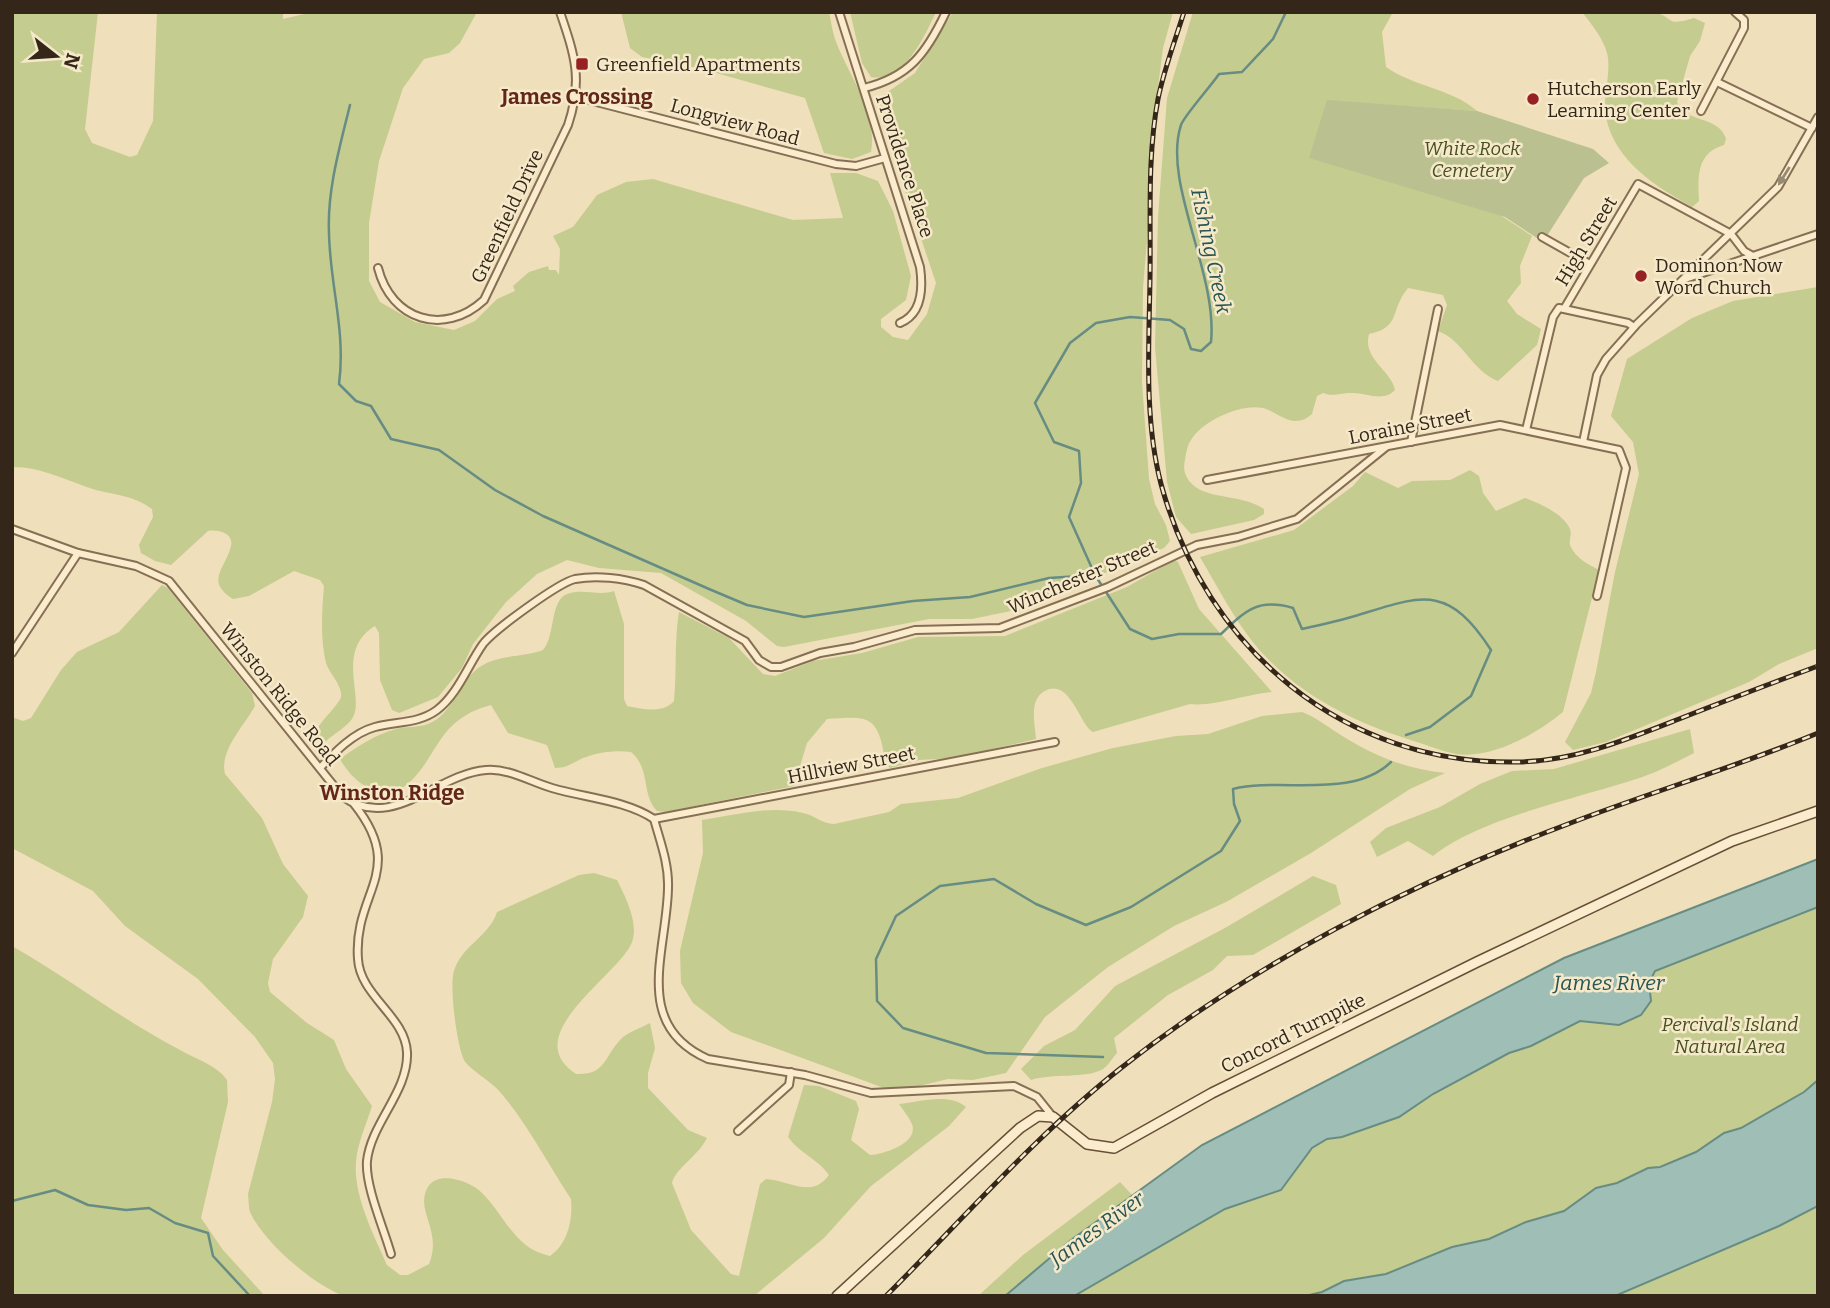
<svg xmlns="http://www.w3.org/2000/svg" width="1830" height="1308" viewBox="0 0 1830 1308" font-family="Bitter,serif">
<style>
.green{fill:#c5cc8f}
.cemetery{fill:#bac08f}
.water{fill:#9fbfb6;stroke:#678c83;stroke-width:2}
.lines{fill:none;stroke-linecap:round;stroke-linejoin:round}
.stream{stroke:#678c83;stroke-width:2.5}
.street-casing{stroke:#866f54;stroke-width:10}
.secondary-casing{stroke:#674f38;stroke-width:12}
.street{stroke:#faeccd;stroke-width:6}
.secondary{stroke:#faeccd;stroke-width:9}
.rail-casing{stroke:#34271a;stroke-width:5}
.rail{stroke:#f6e9ca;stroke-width:2.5;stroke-dasharray:8;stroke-linecap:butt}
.oneway{fill:#978a74}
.poi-dot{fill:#962223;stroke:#f6e9ca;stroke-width:2.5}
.labels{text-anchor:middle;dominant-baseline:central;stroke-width:5;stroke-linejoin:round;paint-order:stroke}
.poi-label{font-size:19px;fill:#34271a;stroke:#f6e9ca;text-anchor:start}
.street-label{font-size:19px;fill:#34271a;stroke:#f6e9ca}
.park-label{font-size:19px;font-style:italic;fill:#455120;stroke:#f6e9ca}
.neighbourhood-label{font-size:21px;font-weight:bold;fill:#622718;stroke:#f6e9ca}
.water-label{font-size:21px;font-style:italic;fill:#285552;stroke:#f6e9ca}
</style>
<rect width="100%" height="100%" fill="#efdfba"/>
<!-- green -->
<g class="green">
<path d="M12,12H98L85,129L92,143L130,157L137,155L153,121L157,12H283V19L313,12H477L460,43L449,53L424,59L403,88L379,161L369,223V281L380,302L415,322L454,330L475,321L497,299L515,291L513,286L529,272L548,266L549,270H556L559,275L560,249L553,236L573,227L597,195L626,182L653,179L793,220L843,218L830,173H856L878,181L893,211L911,276L906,300L881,319V327L893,337L908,340L927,314L936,283L889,143L879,98L915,73L953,12H1173L1163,48L1152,134L1154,156L1143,288L1142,382L1149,479L1155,504L1166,525L1170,541L1164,548L1020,609L972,619H929L784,647L777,646L746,621L661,573L599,568L567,560L537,574L506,602L473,644L462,668L438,697L399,713L392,710L380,680L379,633L375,626C334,651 366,699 352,719C346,727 334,734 326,741L318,739L316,731C320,722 340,703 341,697C343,686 329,673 326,663C320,639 322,610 324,586L320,580L294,571L249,596L233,599C204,581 226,568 231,546C234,533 218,529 208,531L171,565L155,561L141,553L139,545L153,517L152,509C135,496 116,495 96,490C67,481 43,467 12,467Z"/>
<path d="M621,12H829C831,21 832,30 835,39C848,75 878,112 871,152L852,159L824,153L805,98L702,69L642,57L630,48Z"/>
<path d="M850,12H936C924,37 904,83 871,77L862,63Z"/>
<path d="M1193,12H1393L1382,32L1386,67C1414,87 1451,88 1477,111L1327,101L1532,236L1520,266L1521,283L1507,301L1517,314L1541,329L1537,345L1498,381C1472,371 1463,340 1438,331L1447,305L1443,295L1408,288C1389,311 1402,327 1369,334C1362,359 1391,370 1395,390C1383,403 1365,392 1351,393C1339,393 1334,397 1323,393L1317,396L1312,414C1293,431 1278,412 1263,408C1241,403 1202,421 1191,440C1187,445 1186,454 1185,460C1182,472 1187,481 1197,488C1215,499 1242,495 1264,509V514L1254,520L1191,534L1176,517L1167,482L1155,347L1158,217L1167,98Z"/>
<path d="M1582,12C1601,12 1636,7 1654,12C1676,18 1664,27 1694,18L1705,23L1700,41L1690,56L1677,102C1686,124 1719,115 1726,139L1724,145C1696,153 1698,177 1699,201L1692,207C1656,186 1615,162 1606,117C1602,96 1612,73 1607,53C1604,40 1591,23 1582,12Z"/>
<polygon points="1818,287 1818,648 1779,664 1749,682 1606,742 1573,750 1565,742 1591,693 1596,672 1615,572 1639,474 1633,442 1611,416 1627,359 1692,318 1733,301"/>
<path d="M1470,470L1479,476L1483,493L1496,511L1525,498C1539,503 1564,514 1570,529C1572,534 1569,540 1570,545C1575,558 1588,564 1599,570L1563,712C1536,734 1493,759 1456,754C1445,752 1432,747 1420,743C1364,726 1310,702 1268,659C1240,631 1220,591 1200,557L1294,530L1353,486L1365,472L1398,488L1412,481L1450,480Z"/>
<path d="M1174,560L1178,562L1199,609L1272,692C1247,694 1212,707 1190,704L1093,732C1079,725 1070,675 1043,692C1029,701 1035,725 1036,739L954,758L919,760L890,768C885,764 885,761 884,754C877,713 864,717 827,719L807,743L794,786L666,812L657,811C641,794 651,769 631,752C617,750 599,752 586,757C574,761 569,768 555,768L547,745L508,733L491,705C430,721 440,766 396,792C370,795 352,780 340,759C358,746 374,735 396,729C406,726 418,728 428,724C452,715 458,684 477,669C495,654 522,658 543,650C556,636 549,597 570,593C585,589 599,596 614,591L624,624V699L627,706C642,709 663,714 674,701C677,671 674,642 679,612L729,638L763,674L775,676L813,661L862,653L918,637L1005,636L1127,587Z"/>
<path d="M162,585L168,588L252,693L255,706C244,726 219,751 225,774L262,818L283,864L308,896L303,917L273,959L268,983L270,992L307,1023L334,1040L346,1069L372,1106C367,1122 360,1138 357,1154C350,1190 373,1233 387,1265L400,1275H408L429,1264C443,1230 414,1210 428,1187C438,1170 470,1181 481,1192C505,1215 514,1249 550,1256C568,1244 573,1219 571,1199C548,1164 527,1123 500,1092C492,1082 469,1069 464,1060C457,1046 449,986 454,971C462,945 489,937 497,912L579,875L594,873L617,880C625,896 639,923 632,942C620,975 516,1035 576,1074C606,1075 603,1058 621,1039C628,1032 641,1028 650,1023L655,1048L648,1073V1088L688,1130L707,1138C698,1156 675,1169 672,1183L691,1230L731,1274L739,1276L760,1184L766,1179C792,1181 811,1199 829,1175C818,1159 799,1153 788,1137L804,1085L819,1086L856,1101L859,1109L851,1140L870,1155C884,1154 919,1143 912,1124C909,1117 903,1110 899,1104C919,1102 949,1092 966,1107L949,1126L871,1186L824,1238L754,1296H344C314,1285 267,1245 252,1216C248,1210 249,1201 248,1194L272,1102L275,1079L273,1063L255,1037L198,979L125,926L93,891L12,848V717L23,721L31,718L61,670L77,652L119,632Z"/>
<path d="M1302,712C1318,718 1329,728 1344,737C1376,757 1407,769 1445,773L1410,789L1311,853L1226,902L1174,926L1108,967L1045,1017L1006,1073L973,1080L948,1079L915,1087L884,1088L731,1032L693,1003L681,983L680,951L703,853L702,820C735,815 770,805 803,813C814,815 822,824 834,824L889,812L901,804L958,798L1042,768L1113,748L1176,736L1208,734L1262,716Z"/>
<path d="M1690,729L1694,753C1678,761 1662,770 1645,776C1585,797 1481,817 1433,856L1408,841L1377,857L1370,842L1386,828L1440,807L1480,784L1512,771L1554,769Z"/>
<path d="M1313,876L1336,885L1341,904L1253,955L1227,956L1213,970L1168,995L1114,1038L1117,1053C1113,1057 1108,1066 1103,1069C1086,1079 1052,1073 1031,1080L1021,1069L1044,1046L1075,1030L1115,986L1225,928Z"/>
<polygon points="1818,907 1818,1080 1804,1092 1741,1128 1724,1133 1696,1152 1585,1195 1564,1211 1526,1222 1489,1239 1452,1247 1386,1274 1344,1281 1322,1293 1305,1296 1074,1296 1225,1209 1281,1190 1312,1148 1327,1139 1342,1137 1399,1117 1433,1094 1509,1053 1531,1046 1580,1021 1619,1025 1651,1001 1649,983 1655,971"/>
<path d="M12,946C70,979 122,1020 182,1051C196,1059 218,1066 227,1080L228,1102L201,1218L223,1250L265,1296H12Z"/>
<polygon points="1120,1182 1133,1196 1071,1240 1005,1296 978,1296 1023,1255"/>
<polygon points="1818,1206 1818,1296 1616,1296 1779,1226"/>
</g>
<!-- cemetery -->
<polygon class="cemetery" points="1327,100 1477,111 1593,149 1609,163 1584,178 1543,242 1505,217 1309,158"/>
<!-- water -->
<g class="water">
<polygon points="1818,859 1818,907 1655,971 1649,983 1651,1001 1641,1015 1619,1025 1580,1021 1531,1046 1509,1053 1433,1094 1399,1117 1342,1137 1327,1139 1312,1148 1281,1190 1225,1209 1074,1296 1005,1296 1071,1240 1202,1145 1564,958"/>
<polygon points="1818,1080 1818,1206 1779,1226 1615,1296 1305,1296 1322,1292 1344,1281 1386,1274 1452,1247 1489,1239 1526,1222 1564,1211 1596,1188 1617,1183 1648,1168 1660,1167 1696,1152 1724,1133 1741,1128 1804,1092"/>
</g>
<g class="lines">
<!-- stream -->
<g class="stream">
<path d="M1286,12L1273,39L1242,72L1219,74C1211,86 1184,116 1181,125C1162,183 1218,273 1211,342L1201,351L1191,349L1184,329L1170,320L1130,317L1096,323L1070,343L1035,403L1054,442L1079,451L1081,483L1069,517L1095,575L1130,629L1152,639L1179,634H1221C1246,610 1258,598 1293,608L1302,629C1320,625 1338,621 1355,616C1421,596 1447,582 1491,650L1471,696L1430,727L1406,735"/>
<path d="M350,105C340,146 327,190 329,233C330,286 346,331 339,384L356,401L371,406L391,439L439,450L495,490L543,516L709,589L747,605L804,617L913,601L970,597L1049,578L1095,575"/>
<path d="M1103,1057L986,1053L903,1028L877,1001L876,959L896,916L940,886L994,879L1036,904L1086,925L1131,907L1221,851L1240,821L1234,804L1233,789C1282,777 1351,800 1391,762"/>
<polyline points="12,1201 55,1190 88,1205 126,1210 149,1208 175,1223 208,1233 213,1256 250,1296"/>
</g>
<!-- street casing -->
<g class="street-casing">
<g id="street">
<path d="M839,12L920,267C923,288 922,314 900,323"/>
<polyline points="1717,82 1812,128"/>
<path d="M864,88C909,77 926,54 946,12"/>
<polyline points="577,97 836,164 856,166 885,158"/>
<polyline points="1701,111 1744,28 1744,20 1735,12"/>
<polyline points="1542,237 1590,264"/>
<path d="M378,268C391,320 444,337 484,300L568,125C583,80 575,56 560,12"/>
<polyline points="1685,279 1818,234"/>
<polyline points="1564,309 1628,323 1634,327"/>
<polyline points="1526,430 1553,317 1559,308 1564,309 1638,184 1731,234 1744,251 1753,256"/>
<polyline points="1411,442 1438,309"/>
<polyline points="1583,442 1597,375 1606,359 1637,324 1778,187 1818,117"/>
<polyline points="1207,480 1500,425 1619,450 1626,468 1597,596"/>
<path d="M12,529L78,553L136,566L169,581L342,796C392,833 436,774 486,770C509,768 531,782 552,788C586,798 625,800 654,819"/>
<polyline points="12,653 78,553"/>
<path d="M320,768C335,752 353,733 375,727C397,721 418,724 437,710C458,694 468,665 483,644C494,630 558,583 575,579C597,575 623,578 644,585L745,641L759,660L771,667H781L820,653L854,647L915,630L1000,628L1108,587L1197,545L1238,537L1297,519L1386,447"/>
<path d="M354,804C408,872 353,891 358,959C360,996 405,1016 407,1052C409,1091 371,1123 367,1161C365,1186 384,1229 391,1254"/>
<path d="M654,819C660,841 669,864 668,888C667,951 631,1025 708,1059L805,1075L871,1093L1014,1086L1037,1097L1053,1117"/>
<polyline points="654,819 1055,742"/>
<polyline points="738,1131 789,1085 791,1072"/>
</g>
</g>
<!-- secondary casing -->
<g class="secondary-casing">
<polyline id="secondary" points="837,1296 1020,1128 1038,1116 1053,1117 1087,1144 1114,1148 1212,1093 1477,962 1732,841 1818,811"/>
</g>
<!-- street -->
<use href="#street" class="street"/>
<!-- secondary -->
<use href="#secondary" class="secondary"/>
<!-- rail casing -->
<g class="rail-casing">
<g id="rail">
<path d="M1184,12C1175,41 1164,69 1158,99C1147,158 1151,219 1150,279C1149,346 1144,419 1161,484C1206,650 1345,766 1519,762C1575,761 1628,739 1679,719C1725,701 1772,683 1818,666"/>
<path d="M886,1296C963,1219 1036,1135 1121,1068C1253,964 1411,883 1568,824C1651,792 1736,767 1818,733"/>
</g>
</g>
<!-- rail -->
<use href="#rail" class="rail"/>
</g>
<!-- one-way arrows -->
<defs><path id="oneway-solid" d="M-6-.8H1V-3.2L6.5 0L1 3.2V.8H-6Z" transform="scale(1.75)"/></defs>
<use class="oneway" href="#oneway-solid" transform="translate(1784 176) rotate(122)"/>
<!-- markers -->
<g class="poi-dot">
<rect x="575" y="57" width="14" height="14" rx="3.5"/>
<circle cx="1533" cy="99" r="7"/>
<circle cx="1641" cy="276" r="7"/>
</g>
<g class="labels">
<!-- poi labels -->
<g class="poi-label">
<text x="596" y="64">Greenfield Apartments</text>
<text x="1547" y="88">Hutcherson Early<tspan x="1547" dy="22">Learning Center</tspan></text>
<text x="1655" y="265">Dominon Now<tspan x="1655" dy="22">Word Church</tspan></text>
</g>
<!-- street labels -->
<g class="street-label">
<text transform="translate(735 122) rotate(15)">Longview Road</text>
<text transform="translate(905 166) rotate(72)">Providence Place</text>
<text transform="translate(507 216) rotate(-65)">Greenfield Drive</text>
<text transform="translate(1586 241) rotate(-59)">High Street</text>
<text transform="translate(1410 426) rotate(-11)">Loraine Street</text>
<text transform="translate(1082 577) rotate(-23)">Winchester Street</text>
<text transform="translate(280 694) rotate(51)">Winston Ridge Road</text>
<text transform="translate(851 765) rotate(-11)">Hillview Street</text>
<text transform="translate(1293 1033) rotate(-26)">Concord Turnpike</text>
</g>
<!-- park labels -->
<g class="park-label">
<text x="1472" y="148">White Rock<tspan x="1472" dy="22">Cemetery</tspan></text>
<text x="1730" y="1024">Percival's Island<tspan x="1730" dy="22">Natural Area</tspan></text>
</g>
<!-- neighbourhood labels -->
<g class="neighbourhood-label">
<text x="577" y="97">James Crossing</text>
<text x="392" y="793">Winston Ridge</text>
</g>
<!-- water labels -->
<g class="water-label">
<text transform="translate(1211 251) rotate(78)">Fishing Creek</text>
<text x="1609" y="983">James River</text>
<text transform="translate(1097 1229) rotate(-36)">James River</text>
</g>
</g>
<!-- border -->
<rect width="1830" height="1308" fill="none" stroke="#34271a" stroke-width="28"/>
<!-- north arrow -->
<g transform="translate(56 56) rotate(107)" stroke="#f6e9ca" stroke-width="5" paint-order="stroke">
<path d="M0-5L12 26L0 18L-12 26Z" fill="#34271a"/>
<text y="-10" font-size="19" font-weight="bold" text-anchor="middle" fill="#34271a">N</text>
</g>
</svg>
